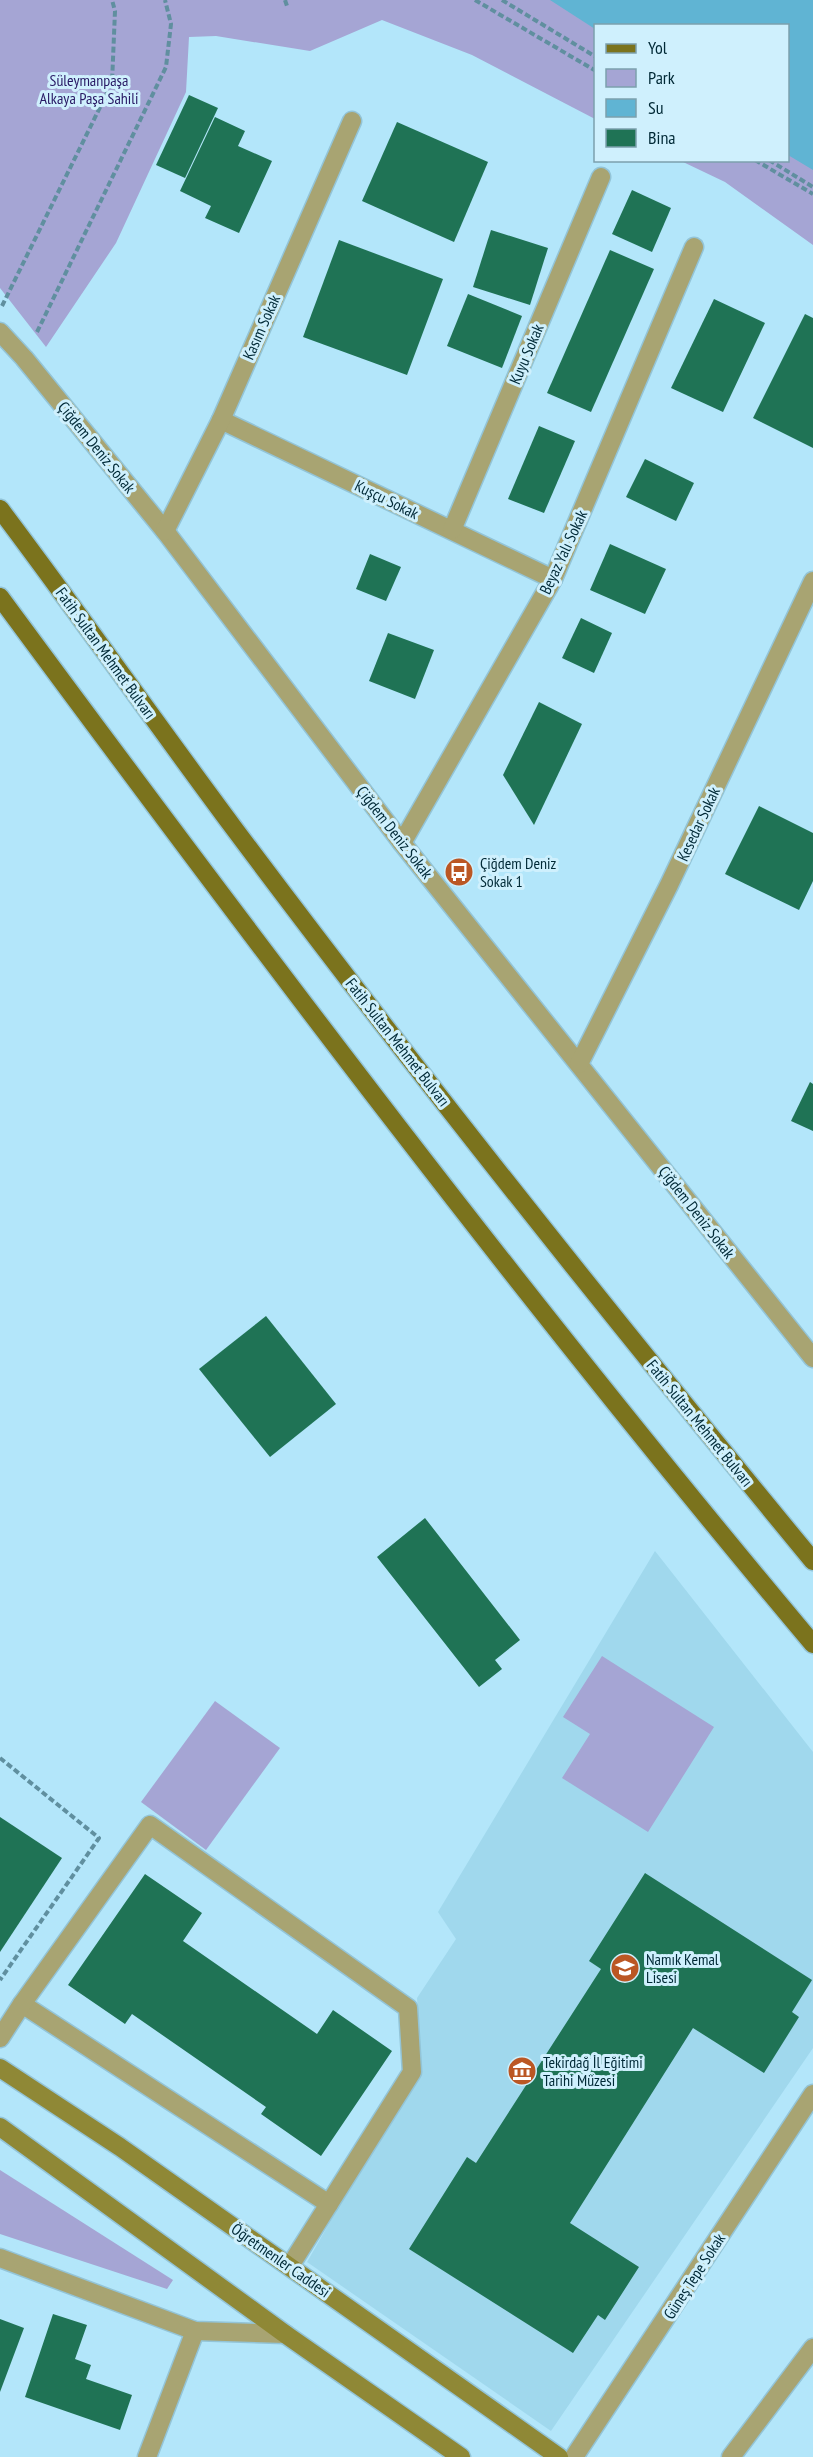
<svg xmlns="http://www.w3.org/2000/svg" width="813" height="2457" viewBox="0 0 813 2457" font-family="'PT Sans Narrow',sans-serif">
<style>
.built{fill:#a0d8ed}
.green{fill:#a5a5d4}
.water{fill:#60b4d3}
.building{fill:#1f7355}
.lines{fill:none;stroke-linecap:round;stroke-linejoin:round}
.service-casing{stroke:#93c4d7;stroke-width:21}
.minor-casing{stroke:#93c4d7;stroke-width:21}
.secondary-casing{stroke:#93c4d7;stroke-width:21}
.primary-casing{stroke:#93c4d7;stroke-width:21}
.path{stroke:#608f9f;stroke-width:4;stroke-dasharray:6 3;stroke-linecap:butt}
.service{stroke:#a8a472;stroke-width:18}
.minor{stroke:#a8a472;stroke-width:18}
.secondary{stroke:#8f8836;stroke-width:18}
.primary{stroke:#7b731d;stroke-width:18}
.labels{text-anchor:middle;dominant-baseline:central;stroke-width:6;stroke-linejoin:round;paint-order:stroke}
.park-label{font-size:16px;fill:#281964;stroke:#cff0fd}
.street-label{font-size:16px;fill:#002936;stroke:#cff0fd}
.poi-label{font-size:16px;fill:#002936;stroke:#cff0fd;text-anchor:start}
</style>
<rect width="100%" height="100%" fill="#b3e6fa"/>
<!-- built -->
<polygon class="built" points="655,1551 813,1752 813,2048 551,2431 307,2262 421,2063 417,1998 456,1939 438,1912"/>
<!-- green -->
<g class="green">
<polygon points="0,0 600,0 596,26 595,119 472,55 382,20 310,51 216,36 189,37 186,92 116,243 46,347 0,288"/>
<polygon points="788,102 813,115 813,245 725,182 681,161 788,160"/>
<polygon points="602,1656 714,1727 648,1832 562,1778 590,1734 563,1717"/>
<polygon points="215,1701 280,1748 206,1850 141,1802"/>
<polygon points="0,2170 173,2280 167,2289 0,2234"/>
</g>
<!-- water -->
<polygon class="water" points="550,0 813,0 813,170 788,155 788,26 596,26 595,29"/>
<!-- building -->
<g class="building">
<polygon points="189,95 218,108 185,178 156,165"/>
<polygon points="215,117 245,131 238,146 272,161 239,233 205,218 211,206 180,191"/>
<polygon points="397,122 488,162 454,242 362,201"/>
<polygon points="632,190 671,208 652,252 612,234"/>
<polygon points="491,230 548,248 530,305 473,287"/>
<polygon points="339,240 443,279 407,375 303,337"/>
<polygon points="610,250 654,269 591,412 547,393"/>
<polygon points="468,294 522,316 502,368 447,346"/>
<polygon points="714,299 765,323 723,412 671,388"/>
<polygon points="805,314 813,318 813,448 753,418"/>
<polygon points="539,426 575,441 544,513 508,499"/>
<polygon points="645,459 694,483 676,521 626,497"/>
<polygon points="610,544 666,569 645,614 590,590"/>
<polygon points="370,554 401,567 386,601 356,589"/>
<polygon points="581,618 612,633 594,673 562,658"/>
<polygon points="388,633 434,650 415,699 369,681"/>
<polygon points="539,702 582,724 534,825 503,775"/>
<polygon points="759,806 813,833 813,881 799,910 725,874"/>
<polygon points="810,1082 813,1084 813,1131 791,1121"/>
<polygon points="266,1316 336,1404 270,1457 199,1369"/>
<polygon points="425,1518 520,1640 495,1660 502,1669 479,1687 377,1557"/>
<polygon points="0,1817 62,1858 0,1952"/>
<polygon points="645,1873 812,1980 792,2012 799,2017 764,2073 693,2028 570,2223 639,2267 605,2320 598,2315 573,2353 409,2249 467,2157 476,2163 601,1969 589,1961"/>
<polygon points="145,1874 202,1913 183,1941 317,2034 333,2010 392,2051 321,2156 261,2114 266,2107 132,2014 125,2024 68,1985"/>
<polygon points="53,2314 87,2325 75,2359 91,2365 86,2379 132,2395 120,2430 25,2397"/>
<polygon points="0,2319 24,2328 0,2392"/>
</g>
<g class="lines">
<!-- service casing -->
<g class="service-casing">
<g id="service">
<polyline points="22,2004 329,2204"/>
<polyline points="0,2038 22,2004 150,1825 408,2008 412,2072 290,2266"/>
</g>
</g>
<!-- minor casing -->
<g class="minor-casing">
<g id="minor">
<polyline points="0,332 24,358 165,531 402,843 813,1358"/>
<polyline points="221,420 553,579"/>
<polyline points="452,530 601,177"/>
<polyline points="165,531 221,420 352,121"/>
<polyline points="402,843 553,579 694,247"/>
<polyline points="579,1064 669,885 813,581"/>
<polyline points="0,2258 195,2331 285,2334"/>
<polyline points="147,2457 195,2331"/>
<polyline points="574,2457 813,2094"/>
<polyline points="731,2457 813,2348"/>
</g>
</g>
<!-- secondary casing -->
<g class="secondary-casing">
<g id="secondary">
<polyline points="0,2068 120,2147 559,2457"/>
<polyline points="0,2127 285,2334 461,2457"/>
</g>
</g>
<!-- primary casing -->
<g class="primary-casing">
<g id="primary">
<path d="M0,509C79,614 155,722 233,827C420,1077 615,1321 813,1561"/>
<path d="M0,597C262,952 529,1306 813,1644"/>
</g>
</g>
<!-- path -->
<g class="path">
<polyline points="285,0 287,6"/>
<polyline points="475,0 596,71"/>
<polyline points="502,0 596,57"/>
<polyline points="755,160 813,194"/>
<polyline points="769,160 813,187"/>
<polyline points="2,306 112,83 115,11 112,0"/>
<polyline points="37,332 166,67 171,24 165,0"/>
<polyline points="0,1758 99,1838 0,1980"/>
</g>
<!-- service -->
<use href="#service" class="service"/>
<!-- minor -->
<use href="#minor" class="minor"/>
<!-- secondary -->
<use href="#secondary" class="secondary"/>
<!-- primary -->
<use href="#primary" class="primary"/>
</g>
<!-- icons -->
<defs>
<g id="bus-disc" transform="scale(1.5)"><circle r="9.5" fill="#bb5724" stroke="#cff0fd"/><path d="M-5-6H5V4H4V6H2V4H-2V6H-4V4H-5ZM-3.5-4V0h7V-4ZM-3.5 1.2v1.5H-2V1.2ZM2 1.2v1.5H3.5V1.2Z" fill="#fff"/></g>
<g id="school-disc" transform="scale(1.5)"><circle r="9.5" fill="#bb5724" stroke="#cff0fd"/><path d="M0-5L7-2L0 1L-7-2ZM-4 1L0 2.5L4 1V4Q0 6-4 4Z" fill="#fff"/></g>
<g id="museum-disc" transform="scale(1.5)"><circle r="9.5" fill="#bb5724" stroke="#cff0fd"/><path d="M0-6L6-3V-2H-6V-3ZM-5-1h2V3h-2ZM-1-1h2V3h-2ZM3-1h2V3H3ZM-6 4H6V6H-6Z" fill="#fff"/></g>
</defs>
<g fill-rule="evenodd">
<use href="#bus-disc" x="459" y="872"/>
<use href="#school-disc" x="625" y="1968"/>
<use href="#museum-disc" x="522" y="2071"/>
</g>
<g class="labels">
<!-- park labels -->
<g class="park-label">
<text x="89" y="80">Süleymanpaşa<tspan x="89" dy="18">Alkaya Paşa Sahili</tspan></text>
</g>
<!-- street labels -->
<g class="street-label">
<text transform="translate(261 327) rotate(-66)">Kasım Sokak</text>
<text transform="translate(526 354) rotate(-67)">Kuyu Sokak</text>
<text transform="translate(97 447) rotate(51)">Çiğdem Deniz Sokak</text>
<text transform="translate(387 499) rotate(26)">Kuşçu Sokak</text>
<text transform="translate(563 552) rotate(-65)">Beyaz Yalı Sokak</text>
<text transform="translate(106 653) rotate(54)">Fatih Sultan Mehmet Bulvarı</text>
<text transform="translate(698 824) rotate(-65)">Kesedar Sokak</text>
<text transform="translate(395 832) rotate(52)">Çiğdem Deniz Sokak</text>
<text transform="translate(398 1042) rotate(52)">Fatih Sultan Mehmet Bulvarı</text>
<text transform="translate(697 1212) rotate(52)">Çiğdem Deniz Sokak</text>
<text transform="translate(700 1423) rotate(51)">Fatih Sultan Mehmet Bulvarı</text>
<text transform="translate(281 2260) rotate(35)">Öğretmenler Caddesi</text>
<text transform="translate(694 2276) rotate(-57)">Güneş Tepe Sokak</text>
</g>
<!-- poi labels -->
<g class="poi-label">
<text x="480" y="863">Çiğdem Deniz<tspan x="480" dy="18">Sokak 1</tspan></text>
<text x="646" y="1959">Namık Kemal<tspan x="646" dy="18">Lisesi</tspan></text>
<text x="543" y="2062">Tekirdağ İl Eğitimi<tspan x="543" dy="18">Tarihi Müzesi</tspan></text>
</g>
</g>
<!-- legend -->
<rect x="594" y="24" width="195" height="138" fill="#cff0fd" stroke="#7ca0ad" stroke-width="1.5"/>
<rect x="606" y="44" width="30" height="9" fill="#7b731d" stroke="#7ca0ad" stroke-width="1.5"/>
<text x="648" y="54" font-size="18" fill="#002936">Yol</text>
<rect x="606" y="69" width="30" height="18" fill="#a5a5d4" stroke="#7ca0ad" stroke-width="1.5"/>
<text x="648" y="84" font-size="18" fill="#002936">Park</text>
<rect x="606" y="99" width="30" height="18" fill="#60b4d3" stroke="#7ca0ad" stroke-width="1.5"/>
<text x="648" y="114" font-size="18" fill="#002936">Su</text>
<rect x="606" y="129" width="30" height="18" fill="#1f7355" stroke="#7ca0ad" stroke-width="1.5"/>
<text x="648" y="144" font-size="18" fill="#002936">Bina</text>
</svg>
